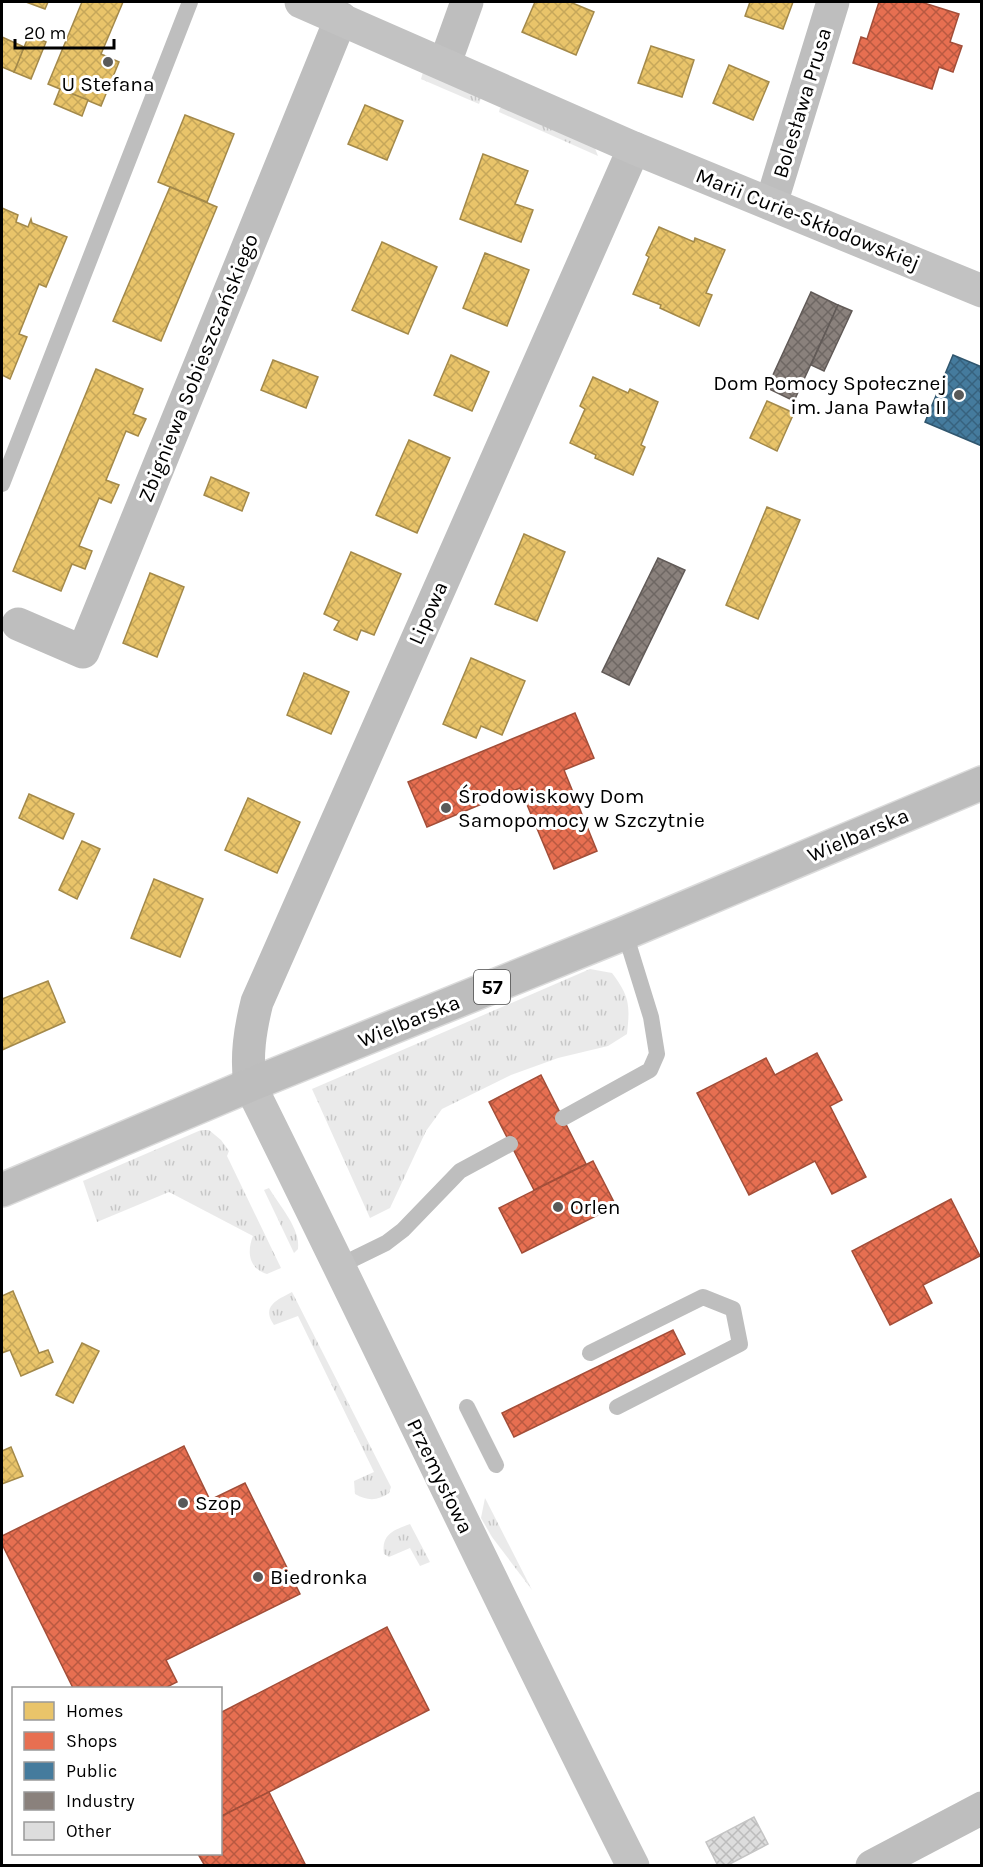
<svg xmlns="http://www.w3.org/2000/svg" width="983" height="1867" viewBox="0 0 983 1867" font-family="Karla,sans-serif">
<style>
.grass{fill:url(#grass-tufts)}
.homes{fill:url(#homes-cross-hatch);stroke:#a3894a;stroke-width:1.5}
.shops{fill:url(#shops-cross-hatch);stroke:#a24e39;stroke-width:1.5}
.public{fill:url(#public-cross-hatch);stroke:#30566e;stroke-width:1.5}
.industry{fill:url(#industry-cross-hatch);stroke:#615a57;stroke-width:1.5}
.building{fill:url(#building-cross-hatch);stroke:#c5c5c5;stroke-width:1.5}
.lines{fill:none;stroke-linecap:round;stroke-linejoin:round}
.primary-casing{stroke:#dbdbdb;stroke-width:36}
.lane{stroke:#bebebe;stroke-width:16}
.street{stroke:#bebebe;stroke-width:33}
.secondary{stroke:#c2c2c2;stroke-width:33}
.primary{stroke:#bdbdbd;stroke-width:33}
.poi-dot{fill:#595959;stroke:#fff;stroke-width:2}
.labels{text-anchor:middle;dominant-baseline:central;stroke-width:6;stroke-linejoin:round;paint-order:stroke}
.shield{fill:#fff;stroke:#4c4c4c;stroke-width:1.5}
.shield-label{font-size:20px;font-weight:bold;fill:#000}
.poi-label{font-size:21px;fill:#000;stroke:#fff;text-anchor:start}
.street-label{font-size:21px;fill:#000;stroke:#fff}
</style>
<defs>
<pattern id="grass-tufts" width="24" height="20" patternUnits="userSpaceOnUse" patternTransform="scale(1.5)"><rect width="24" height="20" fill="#eaeaea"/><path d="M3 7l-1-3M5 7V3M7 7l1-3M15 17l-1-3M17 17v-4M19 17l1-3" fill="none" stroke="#c7c7c7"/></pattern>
<pattern id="homes-cross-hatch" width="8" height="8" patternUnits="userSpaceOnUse" patternTransform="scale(1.5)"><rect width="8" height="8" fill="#e9c46a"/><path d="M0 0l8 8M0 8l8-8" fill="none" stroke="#c6a75a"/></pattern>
<pattern id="shops-cross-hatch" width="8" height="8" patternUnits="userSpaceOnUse" patternTransform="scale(1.5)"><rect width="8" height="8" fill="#e76f51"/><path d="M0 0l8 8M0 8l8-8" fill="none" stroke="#b95941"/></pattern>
<pattern id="public-cross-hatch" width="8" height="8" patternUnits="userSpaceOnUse" patternTransform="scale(1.5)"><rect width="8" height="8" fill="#457b9d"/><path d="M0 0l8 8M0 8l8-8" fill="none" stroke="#37627e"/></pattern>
<pattern id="industry-cross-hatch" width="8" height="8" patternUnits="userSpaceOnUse" patternTransform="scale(1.5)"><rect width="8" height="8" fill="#8a817c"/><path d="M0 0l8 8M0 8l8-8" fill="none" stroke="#6e6763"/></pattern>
<pattern id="building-cross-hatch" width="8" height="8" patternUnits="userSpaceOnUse" patternTransform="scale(1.5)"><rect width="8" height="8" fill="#ddd"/><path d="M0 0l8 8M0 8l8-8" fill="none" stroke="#bcbcbc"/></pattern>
</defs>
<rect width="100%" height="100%" fill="#fff"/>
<!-- grass -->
<g class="grass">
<polygon points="423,72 481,98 479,104 421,79"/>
<polygon points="500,108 503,108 593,143 598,156 499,112"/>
<path d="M590,969L612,973C630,997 630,1005 627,1034L608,1046L558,1058L511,1075L442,1109L426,1131L390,1208L370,1218L312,1089Z"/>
<path d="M201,1130H209L221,1140L229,1151L227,1156L281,1268L267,1274C248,1268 247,1251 253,1236L169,1192L97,1222L83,1181Z"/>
<path d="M269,1188C279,1205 301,1229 298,1249L294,1253L264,1190Z"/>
<path d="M292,1292L391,1487L389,1493C378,1501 367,1501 355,1494L354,1481L374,1472L298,1316L274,1325C261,1306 277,1300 292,1292Z"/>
<polygon points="485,1498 532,1590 492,1537 481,1518"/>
<path d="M410,1524L430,1562L420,1566L410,1548L389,1557L384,1554C381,1534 394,1530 410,1524Z"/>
</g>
<!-- homes -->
<g class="homes">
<polygon points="26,2 48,2 45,9"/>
<polygon points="82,2 123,2 101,54 119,62 101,106 48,84"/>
<polygon points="535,2 570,2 594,12 576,55 522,32"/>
<polygon points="750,2 793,2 783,29 745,16"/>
<polygon points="29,35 46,42 31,79 14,72"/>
<polygon points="2,37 24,47 14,72 2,67"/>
<polygon points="651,46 694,60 682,97 638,83"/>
<polygon points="729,65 769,82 753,120 713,103"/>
<polygon points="60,89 88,100 82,116 54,104"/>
<polygon points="365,105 403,121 387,160 348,144"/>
<polygon points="185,115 234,134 207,202 158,182"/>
<polygon points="483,154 528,171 515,204 533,210 521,242 460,219"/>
<polygon points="170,187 217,207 161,341 113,321"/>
<polygon points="2,208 18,215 16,222 28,227 31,219 32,223 67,237 46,287 39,284 19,334 27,337 10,379 2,375"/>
<polygon points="659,227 694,242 695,238 725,250 706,293 712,295 699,326 660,308 661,305 633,294 649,257 646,255"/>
<polygon points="382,242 437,267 408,334 352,310"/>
<polygon points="485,253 529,270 507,326 463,308"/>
<polygon points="451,355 489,372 472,411 434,395"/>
<polygon points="273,360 318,377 306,408 261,390"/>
<polygon points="96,369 143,389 133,414 146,419 138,436 126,431 106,480 119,485 111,503 99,498 79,546 92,551 85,569 72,564 61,591 13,571"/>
<polygon points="593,377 628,393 630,389 658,402 641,445 645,447 633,475 595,458 596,455 570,443 585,409 580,406"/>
<polygon points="767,401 794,413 777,451 750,438"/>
<polygon points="409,440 450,458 417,533 376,515"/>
<polygon points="211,477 249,493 242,511 204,495"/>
<polygon points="767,507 800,520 758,619 726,605"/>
<polygon points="524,534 565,552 537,621 495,604"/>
<polygon points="351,552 401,574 374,635 361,630 357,640 334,630 339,621 324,614"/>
<polygon points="150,573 184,587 157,657 123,643"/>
<polygon points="471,658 525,681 502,735 481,726 476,738 443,724"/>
<polygon points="304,673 349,692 331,734 287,715"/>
<polygon points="29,794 74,814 63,839 19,818"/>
<polygon points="248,798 300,822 277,873 225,850"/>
<polygon points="82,841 100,849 77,899 59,890"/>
<polygon points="154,879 203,899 180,957 131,938"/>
<polygon points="48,981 65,1022 2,1050 2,999"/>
<polygon points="13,1291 39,1353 48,1350 53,1362 21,1376 10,1350 2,1353 2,1296"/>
<polygon points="82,1343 99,1351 73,1403 56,1395"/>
<polygon points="11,1447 23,1476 2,1484 2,1451"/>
</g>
<!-- shops -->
<g class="shops">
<polygon points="879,2 921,2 959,14 950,42 962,46 953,72 939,67 932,89 853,63 861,37 867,39"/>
<polygon points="575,713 594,758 564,770 597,851 554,869 520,788 427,827 408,782"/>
<polygon points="817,1053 842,1100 830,1106 866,1177 832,1194 815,1161 749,1195 697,1093 766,1058 775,1075"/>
<polygon points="541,1075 586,1164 534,1190 489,1102"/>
<polygon points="593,1161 616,1206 522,1253 499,1208"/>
<polygon points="951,1199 980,1256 923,1285 932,1303 890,1325 852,1251"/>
<polygon points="673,1330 685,1354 514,1437 502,1413"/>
<polygon points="184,1446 210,1500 245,1483 300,1594 166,1660 177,1682 165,1688 73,1688 2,1544 2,1536"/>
<polygon points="387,1627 429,1710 220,1817 220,1713"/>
<polygon points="269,1792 306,1866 205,1866 198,1854 220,1854 220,1817"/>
</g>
<!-- public -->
<polygon class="public" points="953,355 982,367 982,446 925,422"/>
<!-- industry -->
<g class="industry">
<polygon points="811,292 838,305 794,401 767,388"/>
<polygon points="838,305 852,311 824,371 811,365"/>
<polygon points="658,558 685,570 629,685 602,672"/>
</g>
<!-- building -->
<polygon class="building" points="754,1817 768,1844 726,1866 718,1866 706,1842"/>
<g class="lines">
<!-- primary casing -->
<g class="primary-casing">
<polyline id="primary" points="2,1190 250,1085 625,933 982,783"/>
</g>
<!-- lane -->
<g class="lane">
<polyline points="2,484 190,2"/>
<polyline points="563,1118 650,1070 657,1054 651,1017 625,933"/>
<polyline points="339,1266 386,1243 403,1230 460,1171 510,1144"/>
<polyline points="590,1353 703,1297 733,1309 740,1344 617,1407"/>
<polyline points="467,1407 496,1465"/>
</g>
<!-- street -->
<g class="street">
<polyline points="445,63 467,2"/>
<polyline points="771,204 833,2"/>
<polyline points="18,624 83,652 341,18"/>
<path d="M250,1085C246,1056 250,1030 257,1002L634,148"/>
<polyline points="872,1866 982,1808"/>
</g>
<!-- secondary -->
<g class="secondary">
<polyline points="301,2 634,148 982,291"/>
<path d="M250,1085C379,1344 502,1607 633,1866"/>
</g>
<!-- primary -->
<use href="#primary" class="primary"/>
</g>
<!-- markers -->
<g class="poi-dot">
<circle cx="108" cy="62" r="6"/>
<circle cx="959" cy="395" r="6"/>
<circle cx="446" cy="808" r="6"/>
<circle cx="558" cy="1207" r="6"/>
<circle cx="183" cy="1503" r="6"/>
<circle cx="258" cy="1577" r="6"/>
</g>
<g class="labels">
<!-- shield labels -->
<rect class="shield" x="474" y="970" width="36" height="34" rx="4.5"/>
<g class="shield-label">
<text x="492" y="987">57</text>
</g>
<!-- poi labels -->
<g class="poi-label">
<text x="108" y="84" text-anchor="middle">U Stefana</text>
<text x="947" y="383" text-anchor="end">Dom Pomocy Społecznej<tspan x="947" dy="24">im. Jana Pawła II</tspan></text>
<text x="458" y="796">Środowiskowy Dom<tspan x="458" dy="24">Samopomocy w Szczytnie</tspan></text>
<text x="570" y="1207">Orlen</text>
<text x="195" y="1503">Szop</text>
<text x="270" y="1577">Biedronka</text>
</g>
<!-- street labels -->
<g class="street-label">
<text transform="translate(802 103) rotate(-73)">Bolesława Prusa</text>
<text transform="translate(808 219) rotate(22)">Marii Curie-Skłodowskiej</text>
<text transform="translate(198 368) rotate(-68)">Zbigniewa Sobieszczańskiego</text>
<text transform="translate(428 613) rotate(-66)">Lipowa</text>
<text transform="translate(858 835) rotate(-23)">Wielbarska</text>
<text transform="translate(409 1021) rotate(-22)">Wielbarska</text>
<text transform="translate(440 1476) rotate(64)">Przemysłowa</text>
</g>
</g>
<!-- border -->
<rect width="983" height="1867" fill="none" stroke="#000000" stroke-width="6"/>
<!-- legend -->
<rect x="12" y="1687" width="210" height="168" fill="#ffffff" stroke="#999999" stroke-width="1.5"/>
<rect x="24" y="1702" width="30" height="18" fill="#e9c46a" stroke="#999999" stroke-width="1.5"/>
<text x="66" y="1717" font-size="18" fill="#000000">Homes</text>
<rect x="24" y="1732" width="30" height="18" fill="#e76f51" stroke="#999999" stroke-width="1.5"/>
<text x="66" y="1747" font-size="18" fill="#000000">Shops</text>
<rect x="24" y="1762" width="30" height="18" fill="#457b9d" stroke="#999999" stroke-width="1.5"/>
<text x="66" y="1777" font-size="18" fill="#000000">Public</text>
<rect x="24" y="1792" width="30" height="18" fill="#8a817c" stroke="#999999" stroke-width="1.5"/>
<text x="66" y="1807" font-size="18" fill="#000000">Industry</text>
<rect x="24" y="1822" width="30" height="18" fill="#dddddd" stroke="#999999" stroke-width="1.5"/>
<text x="66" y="1837" font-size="18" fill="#000000">Other</text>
<!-- scale -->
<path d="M15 39v9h99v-9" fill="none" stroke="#000000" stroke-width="3"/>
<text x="24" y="39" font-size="18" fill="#000000" stroke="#ffffff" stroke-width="4.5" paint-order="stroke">20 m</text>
</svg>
